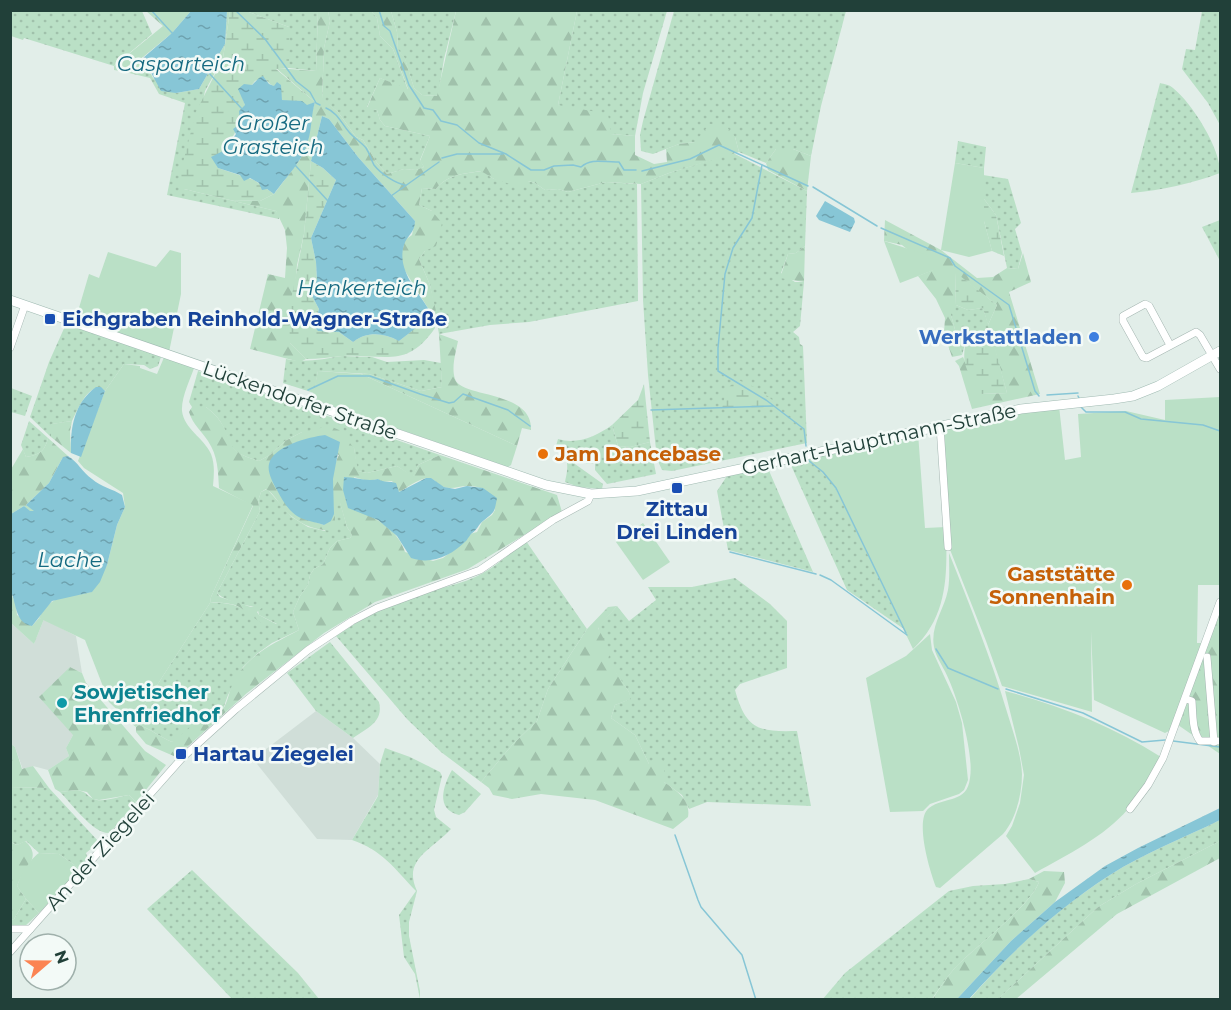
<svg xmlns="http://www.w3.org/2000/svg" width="1231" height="1010" viewBox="0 0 1231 1010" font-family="Montserrat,sans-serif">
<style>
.built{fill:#d0ded8}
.grass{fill:url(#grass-dots)}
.forest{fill:url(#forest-firs);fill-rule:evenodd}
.wetland{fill:url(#wetland-marsh)}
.garden{fill:#bae0c6}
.water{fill:url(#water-ripples)}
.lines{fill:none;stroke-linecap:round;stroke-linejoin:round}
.stream{stroke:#87c6d6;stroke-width:1.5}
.minor-casing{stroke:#a4b6b1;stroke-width:8}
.secondary-casing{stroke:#a0bab2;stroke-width:10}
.minor{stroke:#fff;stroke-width:7}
.secondary{stroke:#fff;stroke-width:9}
.transit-dot{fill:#1a4fb4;stroke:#f3faf7;stroke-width:2}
.shop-dot{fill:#3f7fe0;stroke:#f3faf7;stroke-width:2}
.food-dot{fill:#e8710a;stroke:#f3faf7;stroke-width:2}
.culture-dot{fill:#0f9aa8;stroke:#f3faf7;stroke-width:2}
.labels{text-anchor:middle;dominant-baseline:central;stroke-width:5;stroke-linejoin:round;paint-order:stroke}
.transit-label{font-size:20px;font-weight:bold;fill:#164399;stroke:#f3faf7;text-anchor:start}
.shop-label{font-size:20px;font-weight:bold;fill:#366cbe;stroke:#f3faf7;text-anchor:end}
.street-label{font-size:20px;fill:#214039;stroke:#f3faf7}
.food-label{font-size:20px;font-weight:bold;fill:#c56008;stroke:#f3faf7;text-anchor:start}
.culture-label{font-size:20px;font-weight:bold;fill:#0d838f;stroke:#f3faf7;text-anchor:start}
.water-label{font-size:21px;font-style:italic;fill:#166a81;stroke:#f3faf7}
</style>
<defs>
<pattern id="grass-dots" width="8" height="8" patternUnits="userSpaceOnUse" patternTransform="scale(1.5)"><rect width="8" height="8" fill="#bae0c6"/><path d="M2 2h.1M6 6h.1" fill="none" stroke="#a0c1ab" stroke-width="1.8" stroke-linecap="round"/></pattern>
<pattern id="forest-firs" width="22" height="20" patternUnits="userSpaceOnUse" patternTransform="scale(1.5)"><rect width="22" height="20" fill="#bae0c6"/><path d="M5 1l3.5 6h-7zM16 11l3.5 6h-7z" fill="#a0c1ab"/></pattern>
<pattern id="wetland-marsh" width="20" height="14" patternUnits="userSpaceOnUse" patternTransform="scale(1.5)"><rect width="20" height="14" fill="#bae0c6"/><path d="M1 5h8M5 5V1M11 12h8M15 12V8" fill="none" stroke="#a0c1ab"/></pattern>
<pattern id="water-ripples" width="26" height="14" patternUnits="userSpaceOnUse" patternTransform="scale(1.5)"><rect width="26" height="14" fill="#87c6d6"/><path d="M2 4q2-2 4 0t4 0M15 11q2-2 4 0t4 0" fill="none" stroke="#6ea2af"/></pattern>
</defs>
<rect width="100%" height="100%" fill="#e2eee9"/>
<!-- built -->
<g class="built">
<polygon points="44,619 76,636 82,673 70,667 73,735 66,748 69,756 48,770 33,766 23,770 15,747 11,744 11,623 34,644"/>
<polygon points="316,711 353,738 380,764 378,795 352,840 317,839 253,759"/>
</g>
<!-- grass -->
<g class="grass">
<polygon points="10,11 142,11 152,34 114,66 24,38 23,40 11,36"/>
<polygon points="227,11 230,11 223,58 205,91 184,189 276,211 279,215 279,219 167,195 185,103 159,94 150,78 125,72 143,58 153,78 176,93 199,89 225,44"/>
<polygon points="246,11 318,11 316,71 289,68 289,27"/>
<polygon points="328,11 371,11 377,18 380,36 393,49 408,90 380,78 367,107 377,110 380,120 385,126 430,136 420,160 424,167 416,170 404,169 387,174 377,163 363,140 356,137 338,112 322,99 324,48 330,21"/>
<polygon points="391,11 456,11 444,59 438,96 422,95 414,88 405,59 398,50 397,32"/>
<polygon points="577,11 667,11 643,93 635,136 611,134 558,105"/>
<polygon points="674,11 846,11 821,106 811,156 793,149 776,149 766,163 739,152 735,137 679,144 653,154 641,151 640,135 643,121"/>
<polygon points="1202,11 1220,11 1220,125 1208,103 1182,69 1186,49 1195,50"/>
<path d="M1160,83C1164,84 1170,85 1173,88C1192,103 1221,149 1220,173C1191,184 1162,190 1131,193Z"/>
<polygon points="958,141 986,147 984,168 955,163"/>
<polygon points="733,153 807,191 805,246 796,253 788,254 781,273 795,282 804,282 800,326 793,332 799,337 800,344 803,346 807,443 672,471 662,470 657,459 648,375 643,300 641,184 669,173"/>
<path d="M482,171L494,179L528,181L535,183L545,190L558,189L568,192L606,182L637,184L638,301L529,322L490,325L439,334L430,285L419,259L425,251L432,211L419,205L422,188L436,189C448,174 463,174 482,171Z"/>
<polygon points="983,175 1008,179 1021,223 1015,229 1022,253 1018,269 1007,268 996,215 984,199"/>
<polygon points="1220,220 1220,261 1202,227"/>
<polygon points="951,305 956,305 968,310 983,308 991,333 978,339 967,337 962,355 951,315"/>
<path d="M66,324L161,357L158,366L150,369L144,365L124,364L105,391L100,387C86,388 78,409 72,421L52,424L51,437L30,417L49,362Z"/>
<path d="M342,356L372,357L387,362L424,360L441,363L442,387L421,391L369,374L318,371L314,393L283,383L286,359C304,363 324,359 342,356Z"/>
<path d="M198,371L440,455L418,465L413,477L397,466L367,473L357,471L354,448L302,432L285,441L270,455L259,461C223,450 236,447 220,421C217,416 211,411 206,407H192L189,402Z"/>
<polygon points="11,388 32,396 25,416 11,412"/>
<path d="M29,421L48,438C45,452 38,455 26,457L21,445Z"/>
<path d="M612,425L618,446L630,447L650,442L656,474L607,484L595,470V463L587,464L583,461L575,460V464L603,484L602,489L579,487L565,482C569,466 569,457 556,446L558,439C577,445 597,436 612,425Z"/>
<path d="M810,457C816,469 826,475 834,485L904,629L847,590L790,463Z"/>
<polygon points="768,467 770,473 813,572 728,550 717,491 727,476 752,470 753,472 757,469"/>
<path d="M267,489L292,517L308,527L325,531L335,503L340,502L347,527L352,535L350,538L337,541L330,548L323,564L314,569L310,575L308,585L300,596L293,612L299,630L272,643L258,653L243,667L228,695L223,709L220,710L217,706L177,740L172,742C160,737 151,729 139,725L136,727L132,724L210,603C223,602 237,604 248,612C258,619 263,627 277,624L259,615L257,606C249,608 223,600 217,593L260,511L258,501L261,492Z"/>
<path d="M526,541L587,629L548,689L537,721L513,744L481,782L441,752L407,719L336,636C363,617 392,604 424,593C440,588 457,585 473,578C492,570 509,554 526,541Z"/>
<path d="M735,578L770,604L787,621V668L740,684L735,690C746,730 759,732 797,731L811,806L707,802L689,809L682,795L664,782L649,764L635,735L611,718L615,705L630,699L629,692L607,660L598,627L617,606L629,621L656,600L648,587H692Z"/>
<path d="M330,642L379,702C384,722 367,728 353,738L316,711L287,673Z"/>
<path d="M385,748L410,757L440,772L442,776L434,810L436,817L451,829C432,850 402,859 417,891L409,922V936L420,991V999L415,974L404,957L399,915L416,891C395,869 382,850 352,840L378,796L380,764Z"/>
<path d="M452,770L481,794L465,812L459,815C435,809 443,786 452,770Z"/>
<polygon points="10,787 49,788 99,842 86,853 88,860 80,869 59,854 39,853 26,841 17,845 11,842"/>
<path d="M77,790C89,793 85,795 94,799C102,803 120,796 129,795L136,802L110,833C94,835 71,803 60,792Z"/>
<path d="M1220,820V841L1136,884L1098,907L998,999L969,1000C1010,952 1057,909 1110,875C1144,853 1184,838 1220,820Z"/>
<polygon points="192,870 298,973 319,999 232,999 147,909"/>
<path d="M1029,879L1039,882C1030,907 974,947 954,969C946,978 939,989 932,999L822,1000L845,973L949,891L973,886L1005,884Z"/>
<polygon points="26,899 39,913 24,927 11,927 10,920 14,919"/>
</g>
<!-- forest -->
<g class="forest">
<polygon points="146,11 191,11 172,33 125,72 114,70 114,66 163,26"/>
<path d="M318,11H328L330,21L324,48L322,98L338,112L356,137L363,140L377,163L387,174L404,169L416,170L424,167L420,161L430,136L385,126L380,120L377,110L367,108L380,78L408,89L393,49L380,36L377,18L371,11H391L397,32L398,50L405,58L414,88L422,95L437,96L456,11H577L558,105L608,114L611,134L635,136V155L654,164L667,162L666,149L679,144L695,142L710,124L726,126L735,137L739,152L669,173L641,184L606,182L568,192L558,189L545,190L535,183L528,181L520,187L494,179L481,171C463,174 448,174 436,189L422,188L419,205L432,211L442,223L436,246L425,251L419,259L430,285L436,311L431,313L402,266L401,256L405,240L412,235L415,221L358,157L329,119L322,116L311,161L304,234L297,265L290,343L306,359L300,362L250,349L268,274L285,278L287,248L285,230L276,211L230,200L260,201L274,194L299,161L308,142L310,118L315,102L276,68L316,71Z"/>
<polygon points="776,149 793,149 811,156 807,191 768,170 766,163"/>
<polygon points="885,220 941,250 977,278 993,277 1007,268 1018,269 1023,253 1031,282 1009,292 1040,394 972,409 959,366 955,361 963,357 981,394 1007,393 988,325 997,305 955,273 956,305 951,306 951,315 962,355 952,357 944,333 945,318 936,299 918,276 933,270 902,245 884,241"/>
<polygon points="805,246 804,282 780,278 788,254 796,253"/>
<path d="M439,334L458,341C456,352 451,367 455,379C461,398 533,390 531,430L522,428L517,446L361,374H369L421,391L442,387Z"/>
<path d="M192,407H206C211,411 217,416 220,421C237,446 223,450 259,461L270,455L285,441L302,432L330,426L339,430L354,448L358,471L367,473L397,466L413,476L418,465L440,455L557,495L562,512L468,569L375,602L324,633L247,693L176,757L146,744L136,732V727L139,725C151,729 160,737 172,742L217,706L221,705L220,710L223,709C228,702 229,691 233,683C248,654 273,644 299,630L293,612L300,596L308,585L310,575L314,569L323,564L330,548L337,541L350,538L352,535L347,527L340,503H335V528L332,531C310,530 293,521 279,503C275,497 272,493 266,489L261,492L258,501L260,511L217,593L220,597L251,607L263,603V607L257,612L259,615L278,625C261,630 250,611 235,605C227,603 218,602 210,603L211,597L253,506L219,488C218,471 218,456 208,441C201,430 193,425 189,412ZM302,442L339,455C330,471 332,496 334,514L324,525L300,517L293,443ZM354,477L368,481L378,479L382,482L392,481L399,492C407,488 419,478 428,478C434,478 438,485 444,487C452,490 459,486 467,486C485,485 490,495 495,510L492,515L482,522L477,532L470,534L459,546L443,558L433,561L405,552C399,533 383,522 366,514Z"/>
<polygon points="72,421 70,431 71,453 51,437 51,424"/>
<path d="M48,438L68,456L63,457L49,483L26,505L34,510L38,520H42L49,527L46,532L24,506L11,514L10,471L23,449L26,457C38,455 45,452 48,438Z"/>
<polygon points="10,592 16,604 17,615 32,626 39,618 44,619 34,644 11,623"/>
<path d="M617,606L598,628L610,651L608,660L629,692L631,699L615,705L611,718L635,735L649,764L664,760V782C677,791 691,800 688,817L673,829L595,800L541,794L512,799L493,795L489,788L481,782L513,744L537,721L548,689L587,629L608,607Z"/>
<polygon points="1220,611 1220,754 1178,725"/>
<polygon points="70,667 82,673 86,683 145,751 166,765 136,802 129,795 99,800 93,799 87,792 77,790 60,792 55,789 48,770 69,756 66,748 73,735 39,697"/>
<polygon points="11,744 15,747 22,769 33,766 49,788 11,787"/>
<path d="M25,841C44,858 23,868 17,886L26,899L14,919L11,920L10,842L17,845Z"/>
<polygon points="1220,841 1220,858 1117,914 1016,999 998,999 1098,907 1136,884"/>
<path d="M1044,871L1064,872L1065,883L1055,902L1011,941L957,999L932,1000C939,989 946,978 954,969C973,948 1031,906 1039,882L1029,879Z"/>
</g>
<!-- wetland -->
<g class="wetland">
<path d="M230,11H246L289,27V68L276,69L315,102L307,106C294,100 292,103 282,100L280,90L270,84L263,77L255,81L242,97L245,105L240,124L225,150L218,168L254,180L274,194L260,201L230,200L184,189L178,182L196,112L223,58Z"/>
<path d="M311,161L323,168L336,180L311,238L316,262L317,280L311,294L319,309L314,326L339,332L353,342C368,331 383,333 399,341L425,320L431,313L435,328C407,369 385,354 343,356C330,357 319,359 306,359L290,343L289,310L304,234Z"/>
<polygon points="984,199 996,215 1004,256 992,251 984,221"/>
<polygon points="955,272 997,305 988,325 983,308 968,310 956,305"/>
<path d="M991,333L1007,393L980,394C967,369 960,365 967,337L978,339Z"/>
<polygon points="736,379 759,389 776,403 774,407 722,409 726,391"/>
<polygon points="644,384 650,442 630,447 618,446 612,425 638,400"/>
</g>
<!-- garden -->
<g class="garden">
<polygon points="955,163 984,168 984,221 992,251 969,257 941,250"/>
<polygon points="884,241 927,255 934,270 900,283"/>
<polygon points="170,250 181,253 181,294 169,352 76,318 89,274 99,278 108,252 156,267"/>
<path d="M165,355L195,365C191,378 181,397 182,411C184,429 204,438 211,454C215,464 214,475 213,486L253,505L211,597L210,603L132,724L109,702L85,640L39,618C52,593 66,598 91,592L107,565L117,525L125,507L123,493L84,468L78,461L105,391L124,364L140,366V368L157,374Z"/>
<polygon points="318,371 361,374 517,446 511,465 508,467 312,399"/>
<polygon points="1220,397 1220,585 1198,585 1197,643 1205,643 1171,730 1165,733 1094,700 1091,631 1092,712 1002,686 986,641 949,547 943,427 1059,406 1065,460 1081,457 1078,414 1126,411 1165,420 1165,400"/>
<path d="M918,433L925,528L946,527C947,573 949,615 913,649L834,485C826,475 816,469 810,457Z"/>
<polygon points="643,523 670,562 643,580 616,542"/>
<path d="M949,553C970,606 991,658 1007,712C1013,732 1021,753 1022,774C1022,794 1016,819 1003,834L940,888L936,887C930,872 914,819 929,808C945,796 967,804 970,778C974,754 959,703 949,680C945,669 936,658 934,647C930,626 944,610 948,590C950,578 949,565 949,553Z"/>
<polygon points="930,634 932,650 956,702 962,723 968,780 964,790 959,794 930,804 923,811 890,812 866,678 906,656"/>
<path d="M1005,691C1061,706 1112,726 1161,757C1151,775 1141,793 1128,809C1104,837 1067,855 1035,873L1006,836L1012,826L1020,803L1024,775L1019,748Z"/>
<path d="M39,853L59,854L80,869L39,913L26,899L17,886C20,876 30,859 39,853Z"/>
</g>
<!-- water -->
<g class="water">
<polygon points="191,11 227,11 225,44 199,89 176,93 161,91 143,58 172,33"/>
<path d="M263,76L269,84L274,86L277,82L281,85L282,100L302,101L307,105L315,102C311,115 312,128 308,141C303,161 286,177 274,194L267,189L262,190L259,183L250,178L244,181L240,175L218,168L211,157L225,150L236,134L233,129L240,124L239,111L245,105L238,89L244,84L252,85L259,78Z"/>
<path d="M322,116L329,119L358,157L415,221C415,233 407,235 404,245C396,271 419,292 431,313L426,320L399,341C383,333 368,331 353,342L339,332L318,331L314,326L319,309L311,294L317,280L316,262L311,238L336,180L323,168L311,161Z"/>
<polygon points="825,201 854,218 855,222 850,232 819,220 816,216"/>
<path d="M96,387H101L105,391L81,457L71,453C70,428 74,403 96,387Z"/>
<path d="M325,435L340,442L333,479L334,514L331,521L324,525C316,522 305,521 297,516C288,510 282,500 277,490C273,483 267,472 269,464C273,446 309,437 325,435Z"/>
<path d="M68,456C78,462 82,472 92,479C101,487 113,489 122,495L125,507L117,525L107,565L100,582L92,592L52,601L32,626C15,623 17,605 11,592V514L24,506L30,511H34L26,505L49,483L63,457Z"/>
<path d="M344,477C356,477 366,482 378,479C384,483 390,481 396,483L399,492L426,478H431L444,487L455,489L467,486L483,488L497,498C494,514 495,511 483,521C478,525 478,529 471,534C470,535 467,540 466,541C451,556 431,565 411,558L397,536L378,520L348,508L343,490Z"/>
<path d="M1220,808V820C1184,838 1144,853 1110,875C1057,909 1011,952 969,999H957L1011,941L1055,902L1105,866L1138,848Z"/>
</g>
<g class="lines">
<!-- stream -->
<g class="stream">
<polyline points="151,10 173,34"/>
<polyline points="235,10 265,39 296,81 310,92 316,103 320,105"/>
<path d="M379,10L384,26L390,31L409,85L424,108L433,110L441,121L457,125L479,143L506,154L531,170H544L554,166L573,165L581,167C592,157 605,163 619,162L624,170H636"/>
<polyline points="209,73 242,109"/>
<path d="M326,108C338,113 341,123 349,132C354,138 361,142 366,148C370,154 371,160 374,165C381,174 395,183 405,185"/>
<polyline points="442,158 457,154 503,154"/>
<polyline points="295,165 328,201"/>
<polyline points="762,165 752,218 733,248 725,274 718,348 718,371 766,400 804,429 806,446"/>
<polyline points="642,171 690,159 719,145 808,186"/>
<polyline points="813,187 877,226"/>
<polyline points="391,196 439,162"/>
<polyline points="881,228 950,258 955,266 1009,305 1035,391 1039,396"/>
<polyline points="308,390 338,376 370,376 420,394 449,403 454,402 463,394 508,410 530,426"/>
<polyline points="1047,395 1078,393"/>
<polyline points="1078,396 1079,398"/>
<polyline points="1080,406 1086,412 1125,412 1141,419 1203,425 1220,431"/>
<polyline points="651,410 773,406"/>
<polyline points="808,460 823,472 836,488 906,633"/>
<polyline points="730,552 816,574"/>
<polyline points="820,575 831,580 907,635"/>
<polyline points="936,649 948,668 998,689"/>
<polyline points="1006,689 1083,713 1142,742 1165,740"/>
<polyline points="1173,741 1220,747"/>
<polyline points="675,835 698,900 701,907 742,955 756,1000"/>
</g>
<!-- minor casing -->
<g class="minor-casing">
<g id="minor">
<polyline points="1170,345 1149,306 1145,304 1123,316 1123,321 1143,357 1147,358 1196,332 1200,335 1220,369"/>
<polyline points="10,348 25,305"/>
<polyline points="940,426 948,547"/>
<polyline points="1207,657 1214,742"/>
<path d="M1186,699L1192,701C1193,714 1192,731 1200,741H1220"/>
<polyline points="1130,809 1148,785 1163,758 1220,602"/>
<polyline points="10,929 30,929"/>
<polyline points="10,952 183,757 236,709 308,650 352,621 377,608 480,570 553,520 588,501 591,494"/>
</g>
</g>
<!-- secondary casing -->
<g class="secondary-casing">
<polyline id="secondary" points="10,300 546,485 591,494 637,491 1021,409 1114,399 1133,396 1158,386 1220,351"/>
</g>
<!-- minor -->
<use href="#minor" class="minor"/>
<!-- secondary -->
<use href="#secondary" class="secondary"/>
</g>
<!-- markers -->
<g class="transit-dot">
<rect x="44" y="313" width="12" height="12" rx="3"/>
<rect x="671" y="482" width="12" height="12" rx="3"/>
<rect x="175" y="748" width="12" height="12" rx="3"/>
</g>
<circle class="shop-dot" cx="1094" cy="337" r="6"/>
<g class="food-dot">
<circle cx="543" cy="454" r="6"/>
<circle cx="1127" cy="585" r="6"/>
</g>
<circle class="culture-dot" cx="62" cy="703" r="6"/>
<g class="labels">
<!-- transit labels -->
<g class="transit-label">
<text x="62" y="319">Eichgraben Reinhold-Wagner-Straße</text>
<text x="677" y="509" text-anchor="middle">Zittau<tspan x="677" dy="23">Drei Linden</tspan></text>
<text x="193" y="754">Hartau Ziegelei</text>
</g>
<!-- shop labels -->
<g class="shop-label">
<text x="1082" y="337">Werkstattladen</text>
</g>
<!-- street labels -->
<g class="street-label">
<text transform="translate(300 400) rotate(19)">Lückendorfer Straße</text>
<text transform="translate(879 439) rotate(-12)">Gerhart-Hauptmann-Straße</text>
<text transform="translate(100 851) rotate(-48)">An der Ziegelei</text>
</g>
<!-- food labels -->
<g class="food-label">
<text x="555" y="454">Jam Dancebase</text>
<text x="1115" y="574" text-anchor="end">Gaststätte<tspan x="1115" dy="23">Sonnenhain</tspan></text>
</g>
<!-- culture labels -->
<g class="culture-label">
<text x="74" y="692">Sowjetischer<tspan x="74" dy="23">Ehrenfriedhof</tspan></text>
</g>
<!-- water labels -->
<g class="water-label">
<text x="181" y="63">Casparteich</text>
<text x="273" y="122">Großer<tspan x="273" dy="24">Grasteich</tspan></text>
<text x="362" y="287">Henkerteich</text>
<text x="70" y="559">Lache</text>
</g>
</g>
<!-- border -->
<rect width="1231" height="1010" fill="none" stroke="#214039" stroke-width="24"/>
<!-- north arrow -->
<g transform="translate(48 962) rotate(70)"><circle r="28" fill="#f3faf7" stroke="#9fb0ab" stroke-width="1.5"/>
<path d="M0-4.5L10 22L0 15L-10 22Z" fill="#fb8453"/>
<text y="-9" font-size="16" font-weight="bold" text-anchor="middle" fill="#214039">N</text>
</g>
</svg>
